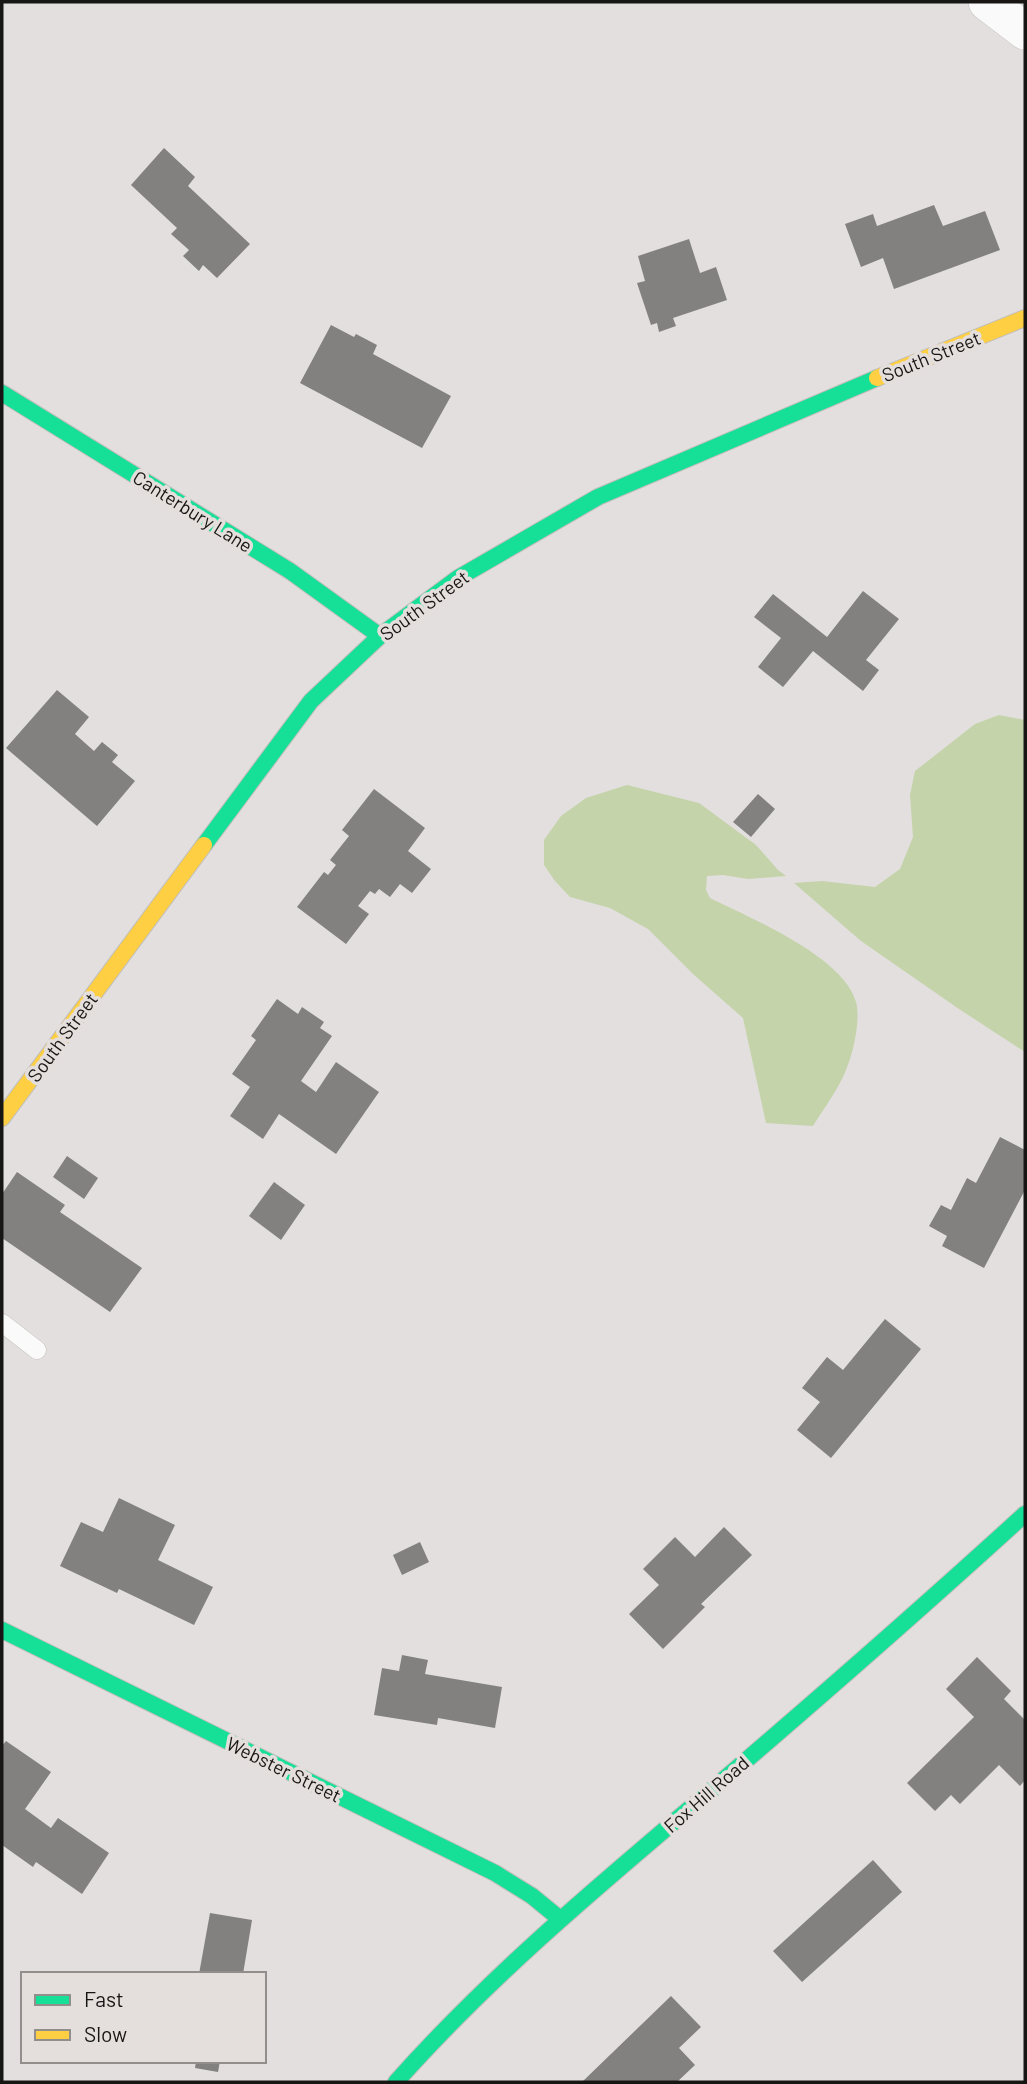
<svg xmlns="http://www.w3.org/2000/svg" width="1027" height="2084" viewBox="0 0 1027 2084" font-family="Barlow,sans-serif">
<style>
.green{fill:#c4d3a9}
.building{fill:#838180}
.lines{fill:none;stroke-linecap:round;stroke-linejoin:round}
.lane-casing{stroke:#bfbdbb;stroke-width:19}
.street-casing{stroke:#bfbdbb;stroke-width:38}
.fast-casing{stroke:#bfbdbb;stroke-width:18}
.slow-casing{stroke:#bfbdbb;stroke-width:18}
.lane{stroke:#fbfafa;stroke-width:18}
.street{stroke:#fbfafa;stroke-width:37}
.fast{stroke:#16e098;stroke-width:16}
.slow{stroke:#ffcf43;stroke-width:16}
.labels{text-anchor:middle;dominant-baseline:central;stroke-width:7;stroke-linejoin:round;paint-order:stroke}
.street-label{font-size:19px;fill:#171615;stroke:#e4dedc}
</style>
<rect width="100%" height="100%" fill="#e2dfde"/>
<!-- green -->
<g class="green">
<polygon points="999,715 1025,720 1025,1052 959,1009 861,941 794,883 822,881 875,887 900,869 913,837 910,795 915,771 975,724"/>
<path d="M627,785L699,803L756,845L778,870L786,876L748,879L723,875L707,876L706,890L710,898C750,918 843,956 856,1002C861,1019 853,1054 846,1070C838,1090 824,1108 813,1126L766,1123L743,1018L693,974L648,929L610,908L570,897L555,881L544,865V840L561,816L586,798Z"/>
</g>
<!-- building -->
<g class="building">
<polygon points="164,148 195,177 188,186 250,244 217,278 203,265 199,271 183,256 189,250 171,234 177,228 131,185"/>
<polygon points="934,205 943,226 985,211 1000,250 894,289 883,258 861,267 845,224 873,214 877,226"/>
<polygon points="689,239 700,273 716,267 727,300 673,318 676,326 659,332 657,323 651,325 637,283 645,281 638,256"/>
<polygon points="331,325 354,337 356,334 377,345 373,354 451,396 422,448 300,383"/>
<polygon points="863,591 899,619 866,660 879,670 863,691 813,651 783,687 758,667 781,638 754,617 773,594 827,637"/>
<polygon points="57,690 89,717 75,734 94,751 102,742 118,755 112,762 135,781 97,826 6,748"/>
<polygon points="374,789 425,828 408,851 431,869 412,893 400,884 390,897 379,889 375,894 370,891 358,906 369,914 346,944 297,907 324,872 328,875 336,865 330,860 349,836 342,830"/>
<polygon points="758,794 775,809 751,837 733,822"/>
<polygon points="277,999 298,1014 302,1007 324,1022 320,1028 332,1036 301,1081 316,1092 336,1062 379,1092 336,1154 279,1114 263,1139 230,1116 250,1087 232,1074 256,1040 251,1036"/>
<polygon points="1000,1137 1025,1150 1025,1190 984,1268 942,1246 947,1236 929,1226 941,1205 951,1210 967,1178 976,1183"/>
<polygon points="67,1156 98,1178 84,1199 53,1177"/>
<polygon points="17,1172 65,1205 60,1212 142,1268 110,1312 2,1238 2,1194"/>
<polygon points="274,1182 305,1205 281,1240 249,1216"/>
<polygon points="885,1319 921,1349 831,1458 797,1430 820,1402 802,1388 827,1357 843,1370"/>
<polygon points="119,1498 175,1525 158,1560 213,1587 194,1625 119,1589 117,1593 60,1566 81,1522 103,1532"/>
<polygon points="724,1527 752,1555 701,1604 705,1607 663,1649 629,1614 659,1585 643,1569 675,1537 695,1557"/>
<polygon points="420,1542 429,1562 402,1575 393,1555"/>
<polygon points="402,1655 428,1660 425,1674 502,1687 495,1728 438,1718 437,1725 374,1715 382,1668 399,1671"/>
<polygon points="977,1657 1011,1691 1004,1699 1025,1720 1025,1780 1020,1786 999,1765 960,1804 951,1795 935,1811 907,1783 974,1717 946,1689"/>
<polygon points="6,1741 51,1772 25,1809 51,1828 58,1818 109,1853 82,1894 36,1862 33,1867 2,1845 2,1746"/>
<polygon points="873,1860 902,1892 802,1982 773,1951"/>
<polygon points="210,1913 252,1920 243,1974 199,1974"/>
<polygon points="671,1996 701,2027 679,2048 695,2065 677,2082 582,2082"/>
<polygon points="196,2061 220,2061 218,2072 195,2068"/>
</g>
<g class="lines">
<!-- lane casing -->
<g class="lane-casing">
<polyline id="lane" points="2,1323 37,1350"/>
</g>
<!-- street casing -->
<g class="street-casing">
<polyline id="street" points="987,2 1025,31"/>
</g>
<!-- fast casing -->
<g class="fast-casing">
<g id="fast">
<polyline points="2,393 290,571 380,636"/>
<polyline points="204,845 311,701 380,636 458,578 598,497 877,378"/>
<polyline points="2,1630 495,1873 532,1896 560,1919"/>
<path d="M396,2082C493,1973 604,1881 715,1787C819,1698 923,1607 1025,1514"/>
</g>
</g>
<!-- slow casing -->
<g class="slow-casing">
<g id="slow">
<polyline points="877,378 1025,318"/>
<polyline points="2,1118 204,845"/>
</g>
</g>
<!-- lane -->
<use href="#lane" class="lane"/>
<!-- street -->
<use href="#street" class="street"/>
<!-- fast -->
<use href="#fast" class="fast"/>
<!-- slow -->
<use href="#slow" class="slow"/>
</g>
<g class="labels">
<!-- street labels -->
<g class="street-label">
<text transform="translate(931 356) rotate(-22)">South Street</text>
<text transform="translate(193 511) rotate(32)">Canterbury Lane</text>
<text transform="translate(424 605) rotate(-36)">South Street</text>
<text transform="translate(62 1037) rotate(-54)">South Street</text>
<text transform="translate(284 1769) rotate(26)">Webster Street</text>
<text transform="translate(706 1794) rotate(-41)">Fox Hill Road</text>
</g>
</g>
<!-- border -->
<rect width="1027" height="2084" fill="none" stroke="#171615" stroke-width="7"/>
<!-- legend -->
<rect x="21" y="1972" width="245" height="91" fill="#e4dedc" stroke="#928e8c" stroke-width="2"/>
<rect x="35" y="1995" width="35" height="10" fill="#16e098" stroke="#928e8c" stroke-width="2"/>
<text x="84" y="2007" font-size="21" fill="#171615">Fast</text>
<rect x="35" y="2030" width="35" height="10" fill="#ffcf43" stroke="#928e8c" stroke-width="2"/>
<text x="84" y="2042" font-size="21" fill="#171615">Slow</text>
</svg>
